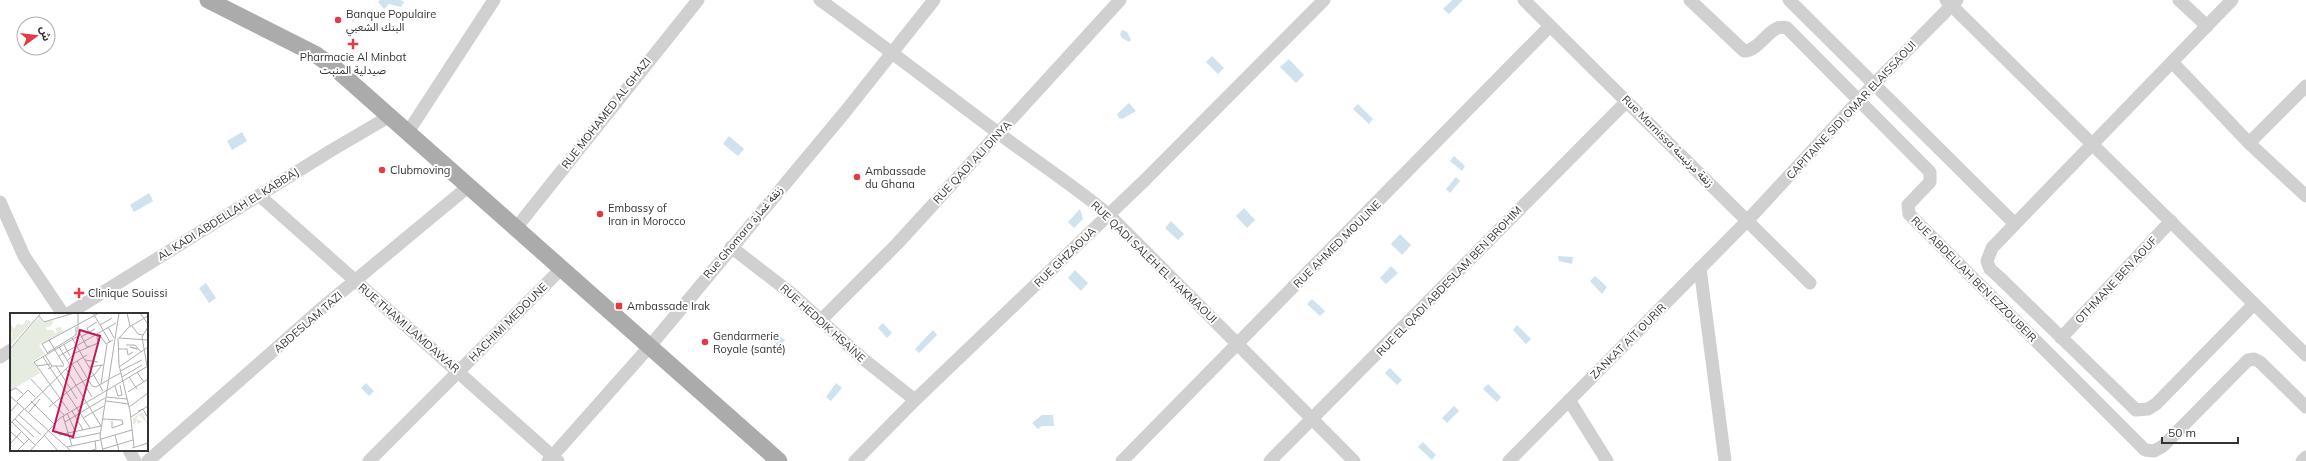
<svg xmlns="http://www.w3.org/2000/svg" width="2306" height="461" viewBox="0 0 2306 461" font-family="Mulish,'Noto Sans Arabic',sans-serif">
<style>
.water{fill:#cfe2ee}
.lines{fill:none;stroke-linecap:round;stroke-linejoin:round}
.minor{stroke:#d0d0d0;stroke-width:13}
.major{stroke:#ababab;stroke-width:17}
.poi-dot{fill:#e63946;stroke:#fff;stroke-width:1.5}
.labels{text-anchor:middle;dominant-baseline:central;stroke-width:4;stroke-linejoin:round;paint-order:stroke}
.poi-label{font-size:11px;fill:#333;stroke:#fff;text-anchor:start}
.street-label{font-size:11px;fill:#333;stroke:#fff}
.inset-road{fill:none;stroke:#adadad;stroke-width:1}
.view{fill:#c2185b;fill-opacity:0.15;stroke:#c2185b;stroke-width:2}
.inset-edge{fill:none;stroke:#333;stroke-width:2}
</style>
<rect width="100%" height="100%" fill="#fff"/>
<!-- water -->
<g class="water">
<polygon points="380,0 401,0 404,2 401,7 389,4 384,9 378,2"/>
<polygon points="1452,0 1463,0 1449,14 1443,9"/>
<polygon points="1122,30 1127,32 1131,40 1129,42 1122,38 1120,34"/>
<polygon points="1212,56 1224,68 1218,74 1206,62"/>
<polygon points="1289,59 1304,75 1296,83 1280,67"/>
<polygon points="1129,103 1136,111 1122,119 1119,118 1117,114"/>
<polygon points="1358,104 1373,119 1369,124 1353,109"/>
<polygon points="242,132 247,141 232,150 227,141"/>
<polygon points="729,136 744,149 738,156 723,144"/>
<polygon points="1454,156 1465,166 1462,171 1450,161"/>
<polygon points="1456,177 1460,181 1450,193 1446,189"/>
<polygon points="149,193 153,201 134,212 130,205"/>
<polygon points="1244,208 1255,220 1247,228 1236,216"/>
<polygon points="1080,209 1083,219 1074,228 1068,222"/>
<polygon points="1171,221 1184,234 1178,240 1165,228"/>
<polygon points="1400,234 1411,245 1402,255 1391,244"/>
<polygon points="1558,256 1573,257 1572,264 1559,261"/>
<polygon points="1391,266 1398,273 1386,284 1380,278"/>
<polygon points="1075,270 1088,283 1081,291 1068,278"/>
<polygon points="1595,276 1607,287 1602,294 1590,281"/>
<polygon points="206,283 216,298 209,303 199,288"/>
<polygon points="1312,299 1325,311 1320,316 1307,304"/>
<polygon points="883,323 892,333 887,338 878,328"/>
<polygon points="1517,325 1531,339 1526,344 1513,330"/>
<polygon points="933,330 937,335 919,353 915,349"/>
<polygon points="780,336 785,340 774,354 769,349"/>
<polygon points="1390,368 1402,380 1397,385 1385,373"/>
<polygon points="366,383 374,391 369,396 361,388"/>
<polygon points="836,383 842,388 831,401 826,397"/>
<polygon points="1488,384 1501,397 1497,402 1483,389"/>
<polygon points="1454,406 1459,411 1447,423 1442,418"/>
<polygon points="1042,415 1053,415 1054,426 1042,426 1038,429 1032,423"/>
<polygon points="1423,442 1436,455 1432,460 1418,447"/>
</g>
<g class="lines">
<!-- minor -->
<g class="minor">
<path d="M820,0C880,43 938,88 997,132C1034,160 1073,185 1109,215L1354,461"/>
<polyline points="1524,0 1810,283"/>
<path d="M1690,0L1744,51C1761,51 1770,22 1787,28L1930,172V182L1908,205L1909,214L2145,450L2154,451L2163,446L2248,360L2254,359L2260,362L2306,407"/>
<polyline points="1789,0 2015,224"/>
<polyline points="1946,0 2306,355"/>
<polyline points="2179,0 2207,26"/>
<polyline points="2232,0 2015,224 1992,248 1987,261 1990,269 2000,278 2136,410 2148,409 2156,404 2254,304"/>
<polyline points="2173,63 2249,143 2306,196"/>
<polyline points="408,132 494,0"/>
<polyline points="2249,143 2306,86"/>
<polyline points="260,196 558,461"/>
<polyline points="0,202 24,256 63,314"/>
<polyline points="516,228 698,0"/>
<polyline points="731,247 792,294 862,358 915,400"/>
<polyline points="1700,268 1725,461"/>
<polyline points="68,314 332,150 390,116"/>
<polyline points="820,321 897,244 1120,0"/>
<polyline points="2061,338 2171,221"/>
<polyline points="0,357 11,350"/>
<polyline points="1569,400 1607,461"/>
<polyline points="129,450 135,461"/>
<polyline points="148,461 322,308 469,186"/>
<polyline points="369,461 562,268"/>
<polyline points="548,461 650,346 845,112 934,0"/>
<polyline points="855,461 915,400 1145,180 1324,0"/>
<polyline points="1122,461 1550,26"/>
<polyline points="1270,461 1627,101"/>
<polyline points="1509,461 1747,221 1874,84 1957,0"/>
<polyline points="2302,461 2306,457"/>
</g>
<!-- major -->
<polyline class="major" points="208,0 315,54 336,69 779,461"/>
</g>
<!-- markers -->
<g class="poi-dot">
<circle cx="338" cy="20" r="4"/>
<path d="M351 38h4v4h4v4h-4v4h-4v-4h-4v-4h4z"/>
<circle cx="382" cy="170" r="4"/>
<circle cx="857" cy="177" r="4"/>
<circle cx="600" cy="214" r="4"/>
<path d="M77 287h4v4h4v4h-4v4h-4v-4h-4v-4h4z"/>
<rect x="615" y="302" width="8" height="8" rx="2"/>
<circle cx="705" cy="342" r="4"/>
</g>
<g class="labels">
<!-- poi labels -->
<g class="poi-label">
<text x="346" y="14">Banque Populaire<tspan x="346" dy="13">البنك الشعبي</tspan></text>
<text x="353" y="57" text-anchor="middle">Pharmacie Al Minbat<tspan x="353" dy="13">صيدلية المنبت</tspan></text>
<text x="390" y="170">Clubmoving</text>
<text x="865" y="171">Ambassade<tspan x="865" dy="13">du Ghana</tspan></text>
<text x="608" y="208">Embassy of<tspan x="608" dy="13">Iran in Morocco</tspan></text>
<text x="88" y="293">Clinique Souissi</text>
<text x="627" y="306">Ambassade Irak</text>
<text x="713" y="336">Gendarmerie<tspan x="713" dy="13">Royale (santé)</tspan></text>
</g>
<!-- street labels -->
<g class="street-label">
<text transform="translate(1851 110) rotate(-47)">CAPITAINE SIDI OMAR ELAISSAOUI</text>
<text transform="translate(606 113) rotate(-52)">RUE MOHAMED AL GHAZI</text>
<text transform="translate(1668 141) rotate(45)">Rue Marnissa زنقة مرنيسة</text>
<text transform="translate(972 162) rotate(-47)">RUE QADI ALI DINYA</text>
<text transform="translate(228 214) rotate(-32)">AL KADI ABDELLAH EL KABBAJ</text>
<text transform="translate(743 232) rotate(-50)">Rue Ghomara زنقة غمارة</text>
<text transform="translate(1337 244) rotate(-45)">RUE AHMED MOULINE</text>
<text transform="translate(1065 257) rotate(-44)">RUE GHZAOUA</text>
<text transform="translate(1154 262) rotate(44)">RUE QADI SALEH EL HAKMAOUI</text>
<text transform="translate(1974 279) rotate(45)">RUE ABDELLAH BEN EZZOUBEIR</text>
<text transform="translate(2116 280) rotate(-47)">OTHMANE BEN AOUF</text>
<text transform="translate(1449 281) rotate(-46)">RUE EL QADI ABDESLAM BEN BROHIM</text>
<text transform="translate(308 322) rotate(-41)">ABDESLAM TAZI</text>
<text transform="translate(508 322) rotate(-45)">HACHIMI MEDOUNE</text>
<text transform="translate(823 323) rotate(42)">RUE HEDDIK HSAÏNE</text>
<text transform="translate(409 328) rotate(41)">RUE THAMI LAMDAWAR</text>
<text transform="translate(1628 341) rotate(-45)">ZANKAT AÏT OURIR</text>
</g>
</g>
<!-- overview -->
<g transform="translate(10 313)">
<rect width="138" height="138" fill="#fff"/>
<path d="M29,4L33,10L44,7L41,13L36,14L37,17H43L45,20L47,19L45,15L51,14L53,19L29,32L35,41L23,48L30,60L0,78V36ZM16,7L22,9L0,33L2,19L0,20V10L4,16L7,11L13,12ZM132,99L138,111L129,102L126,106L133,109L127,111V107L123,112V105Z" fill="#e6ecdf"/>
<path class="inset-road" d="M68,0V19M83,0L100,29M117,0L120,13M130,0L138,11M29,3L34,9L64,0M90,12L102,5M122,13L128,21L133,22M98,14L104,25M68,17L77,34L80,33M79,20L77,15L87,9M89,21L96,31L103,27M71,24L85,16M62,25L93,78M108,25L109,52L120,98L124,134M109,25L119,14L138,3M109,25L138,27M39,27L54,52M54,32L60,43M116,32H125L131,39M49,34L60,52M0,36L31,0M108,36H117L118,42L123,39M127,36L120,34L128,36M37,40L66,22V14M38,41L32,31L89,0M35,42L42,53M49,43L106,10M33,44L80,115M75,47L88,49M57,48L65,40L88,30L87,23M67,48L82,73L86,74L98,67M62,51L82,84M27,53L40,51M46,53L67,86M137,53L132,24L138,14M79,54L93,52M109,54L138,34M38,56L43,53H54M56,56L91,113M110,58L132,47M127,59L134,69M112,64L132,52M119,64L127,76M21,66L54,102M99,66L111,60M91,71L97,31M105,73L108,83L112,82L110,72M0,78L6,75L13,81M118,79L138,66M0,83L61,138M96,84L117,86M7,88L18,77L25,84M21,88L44,111M96,88L119,91M39,94L65,73L84,62L92,52M119,94L138,80M15,96L59,53L77,42M59,98L24,49L70,22M62,98L73,117M128,98L133,96L138,105M0,99L8,90M19,99L30,86M57,100L65,118M9,102L31,122M53,103L62,133M121,104L138,93M73,105L94,93M5,106L24,124M93,106L112,107L113,111L102,115V108M2,109L25,132M55,109L95,85M0,111L14,96M0,118L14,131M34,122L48,138M49,122L91,113M105,122L109,138M60,126L90,120M91,126L122,117M0,131L12,118M57,134L90,127M122,135L138,130M93,136L123,127M7,138L19,126M20,138L50,105L138,53M80,138L86,136L85,128M93,138L90,123L109,0"/>
<path class="view" d="M70,17L90,23L63,124L43,118Z"/>
<rect width="138" height="138" class="inset-edge"/>
</g>
<!-- north arrow -->
<g transform="translate(36 36) rotate(75)"><circle r="19" fill="#ffffff" stroke="#adadad"/>
<path d="M0-3L7 15L0 10L-7 15Z" fill="#e63946"/>
<text y="-6" font-size="11" font-weight="bold" text-anchor="middle" fill="#333333">ش</text>
</g>
<!-- scale -->
<path d="M2162 437v6h76v-6" fill="none" stroke="#333333" stroke-width="2"/>
<text x="2168" y="437" font-size="12" fill="#333333" stroke="#ffffff" stroke-width="3" paint-order="stroke">50 m</text>
</svg>
